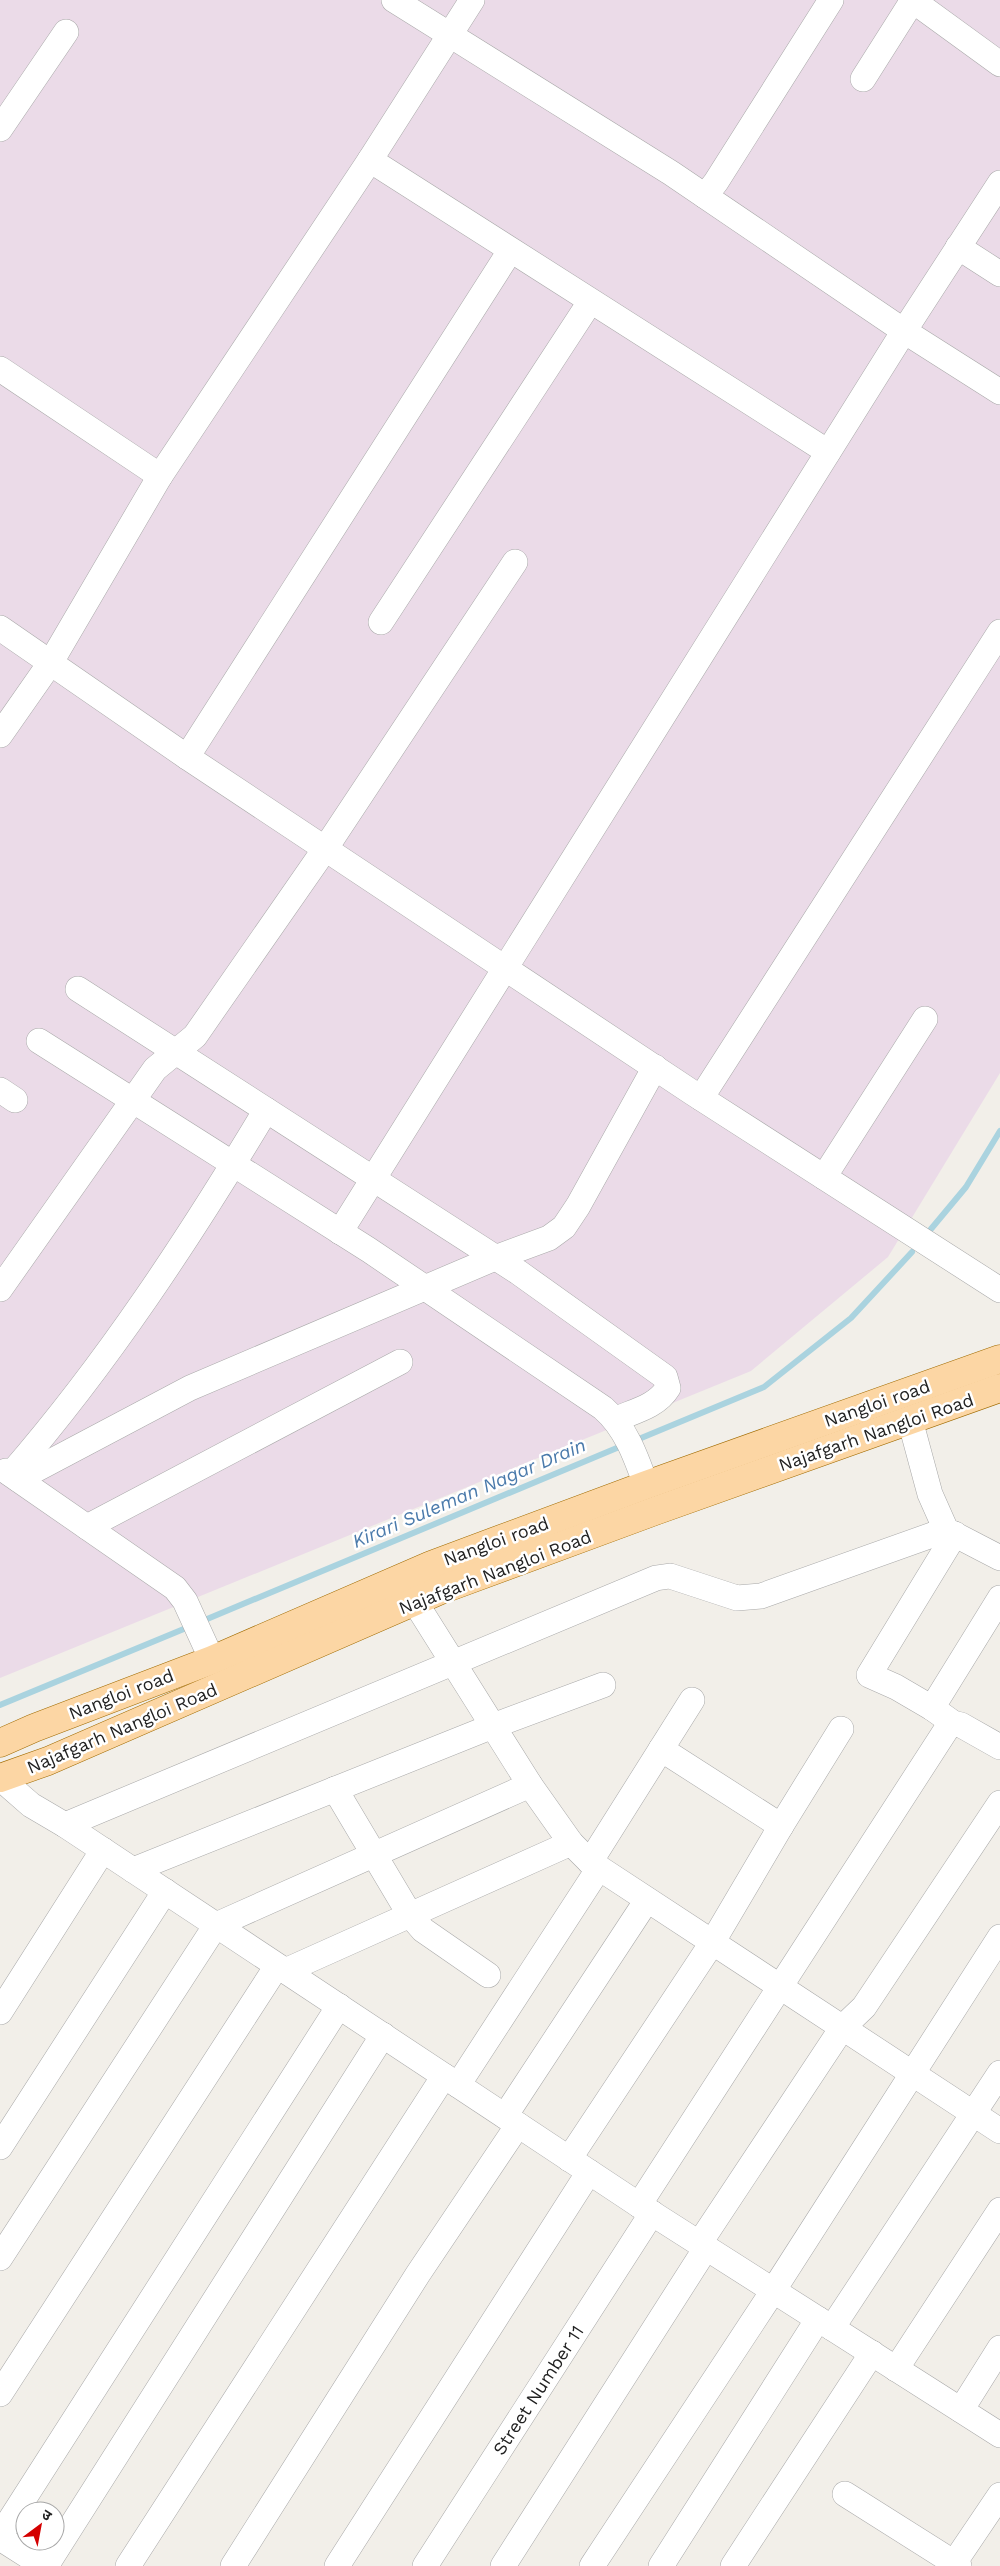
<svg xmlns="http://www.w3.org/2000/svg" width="1000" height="2566" viewBox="0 0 1000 2566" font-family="'Work Sans','Noto Sans Devanagari',sans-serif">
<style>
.industrial{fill:#ebdbe8}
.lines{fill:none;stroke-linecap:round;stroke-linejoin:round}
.stream{stroke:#aad3df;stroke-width:6}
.minor-casing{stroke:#a9a9a9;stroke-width:26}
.major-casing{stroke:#a06b00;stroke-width:29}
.minor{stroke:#fff;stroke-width:25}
.major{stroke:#fcd6a4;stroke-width:28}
.labels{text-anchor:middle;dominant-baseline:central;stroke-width:5;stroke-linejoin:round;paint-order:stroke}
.street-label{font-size:18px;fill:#222;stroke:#fff}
.water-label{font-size:19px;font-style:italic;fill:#4a7aab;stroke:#fff}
</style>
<rect width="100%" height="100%" fill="#f2efe9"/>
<!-- industrial -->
<polygon class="industrial" points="0,0 1000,0 1000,1073 888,1257 751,1371 0,1678"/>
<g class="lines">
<!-- stream -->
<g class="stream">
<polyline points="931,1229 966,1187 1000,1131"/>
<polyline points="634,1441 764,1387 851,1318 912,1252"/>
<polyline points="200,1622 624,1445"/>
<polyline points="0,1705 191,1626"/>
</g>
<!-- minor casing -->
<g class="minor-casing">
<g id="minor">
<polyline points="394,0 671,173 904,331 1000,392"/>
<polyline points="912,0 1000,64"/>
<polyline points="863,79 913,0"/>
<polyline points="0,129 66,32"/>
<polyline points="370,160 828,452"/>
<polyline points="705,196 716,182 831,0"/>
<polyline points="958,247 1000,274"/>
<polyline points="0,369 160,476"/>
<polyline points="381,622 590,302"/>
<polyline points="0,628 187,757 693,1093 1000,1290"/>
<polyline points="0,735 51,662 160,476 370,160 472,0"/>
<polyline points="187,757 510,251"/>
<path d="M78,989L518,1272L665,1377L668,1388C657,1406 635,1411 616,1419"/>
<path d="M39,1041L369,1250L603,1408C626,1428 636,1457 646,1485"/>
<polyline points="0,1090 15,1100"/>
<polyline points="701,1098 1000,632"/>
<polyline points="824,1177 925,1019"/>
<polyline points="340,1232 904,331 1000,183"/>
<polyline points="0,1289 155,1069 195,1036 325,849 515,562"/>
<polyline points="910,1420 930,1494 946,1530 1000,1558"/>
<polyline points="6,1471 175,1588 185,1601 212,1660"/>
<path d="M11,1474C108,1362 190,1237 266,1110"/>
<polyline points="18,1479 190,1388 495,1258 549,1238 564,1227 578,1206 655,1067"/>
<polyline points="87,1527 400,1362"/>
<polyline points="955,1534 869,1675 896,1687 932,1708 953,1723 961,1725 1000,1747"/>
<polyline points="415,1602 530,1785 571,1843 590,1862 1000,2131"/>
<polyline points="932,1708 1000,1598"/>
<polyline points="661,1749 781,1826"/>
<polyline points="0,1778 31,1805 65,1825 639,2205 1000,2435"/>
<polyline points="335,1789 410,1915 423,1930 488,1975"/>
<polyline points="65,1825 656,1578 670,1576 737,1598 761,1596 946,1530"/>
<polyline points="590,1862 692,1700"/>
<polyline points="133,1870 493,1726 603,1685"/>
<polyline points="285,1971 571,1843"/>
<polyline points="0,2012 103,1850"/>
<polyline points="458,2085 599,1868"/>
<polyline points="505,2116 647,1900"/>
<polyline points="0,2147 165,1891"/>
<polyline points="569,2159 712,1943 781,1826 841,1729"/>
<polyline points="639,2205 946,1730 953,1723"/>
<polyline points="699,2244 842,2028 864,2007 1000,1803"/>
<polyline points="0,2258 216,1925 530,1785"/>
<polyline points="832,2328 1000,2073"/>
<polyline points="896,2369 1000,2210"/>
<polyline points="0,2394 277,1966"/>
<polyline points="961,2410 1000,2348"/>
<polyline points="845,2494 959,2566"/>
<polyline points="0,2536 339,2006"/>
<polyline points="0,2538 44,2566"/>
<polyline points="46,2566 383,2035"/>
<polyline points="128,2566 444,2076"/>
<polyline points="233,2566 418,2274 518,2125"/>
<polyline points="337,2566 589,2172"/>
<polyline points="425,2566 652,2213"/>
<polyline points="503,2566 706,2248"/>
<polyline points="592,2566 773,2291 1000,1937"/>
<polyline points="661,2566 818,2319"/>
<polyline points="733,2566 872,2353"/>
<polyline points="952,2566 1000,2495"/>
</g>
</g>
<!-- major casing -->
<g class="major-casing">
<g id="major">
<polyline points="0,1743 34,1728 212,1660 431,1565 646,1485 1000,1359"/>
<polyline points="0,1778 48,1761 441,1590 655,1511 1000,1388"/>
</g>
</g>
<!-- minor -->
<use href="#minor" class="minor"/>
<!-- major -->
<use href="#major" class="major"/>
</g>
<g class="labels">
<!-- street labels -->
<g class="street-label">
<text transform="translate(877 1403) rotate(-19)">Nangloi road</text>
<text transform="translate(876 1432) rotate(-19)">Najafgarh Nangloi Road</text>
<text transform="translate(496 1541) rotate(-20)">Nangloi road</text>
<text transform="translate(495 1572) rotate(-21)">Najafgarh Nangloi Road</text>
<text transform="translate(121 1694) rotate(-21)">Nangloi road</text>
<text transform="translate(122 1728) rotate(-23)">Najafgarh Nangloi Road</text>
<text transform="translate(538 2390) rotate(-57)">Street Number 11</text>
</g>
<!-- water labels -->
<g class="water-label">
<text transform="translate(469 1493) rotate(-23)">Kirari Suleman Nagar Drain</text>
</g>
</g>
<!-- north arrow -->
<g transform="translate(40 2526) rotate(32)"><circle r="24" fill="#ffffff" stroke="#a7a7a7"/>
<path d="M0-4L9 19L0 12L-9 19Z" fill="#d40000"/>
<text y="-8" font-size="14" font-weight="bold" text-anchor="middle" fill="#222222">उ</text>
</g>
</svg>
